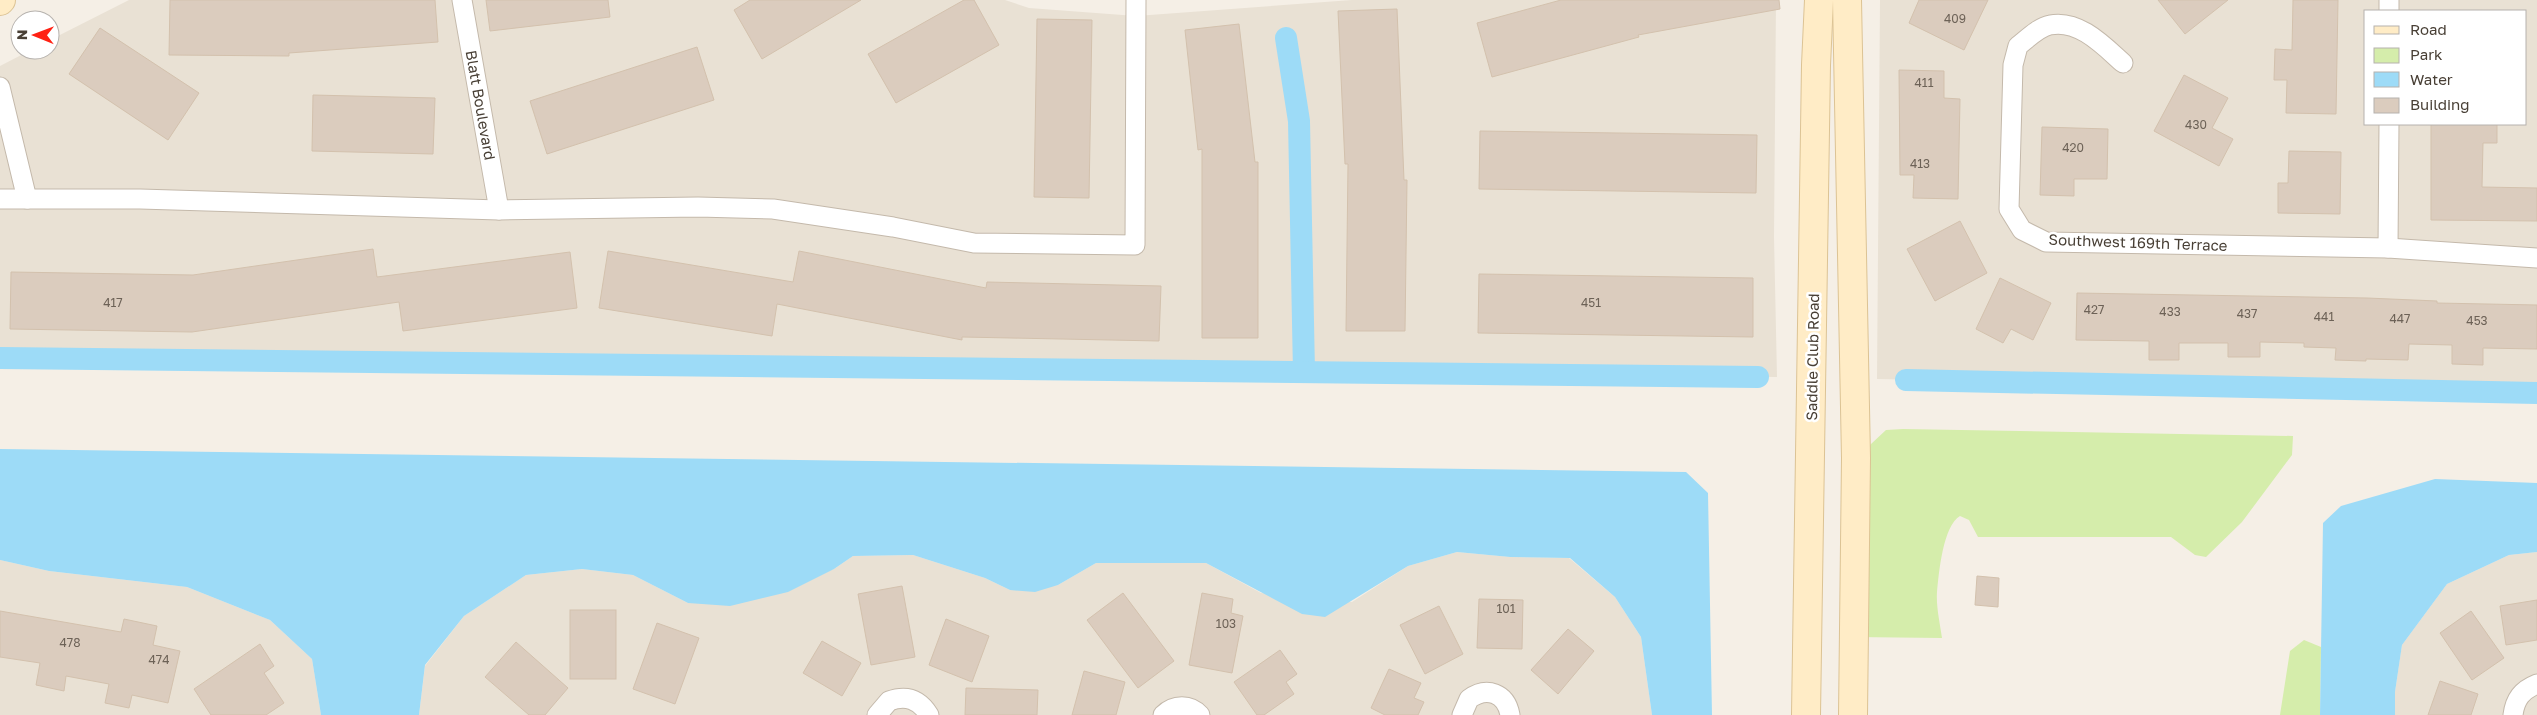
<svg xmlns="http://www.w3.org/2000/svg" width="2537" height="715" viewBox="0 0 2537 715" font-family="'Golos Text',sans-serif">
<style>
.residential{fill:#e9e1d4;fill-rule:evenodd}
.green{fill:#d5edab}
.water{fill:#9ddbf7}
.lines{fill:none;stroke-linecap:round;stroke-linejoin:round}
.canal{stroke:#9ddbf7;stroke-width:22}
.building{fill:#dbccbe;stroke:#d3c1ad}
.street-casing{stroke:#c4b9ab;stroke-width:21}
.secondary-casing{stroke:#dcc394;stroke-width:30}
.street{stroke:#fff;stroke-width:19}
.secondary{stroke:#ffecc6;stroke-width:28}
.labels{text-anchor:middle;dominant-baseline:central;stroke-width:5;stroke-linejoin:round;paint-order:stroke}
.number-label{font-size:12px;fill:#6d6257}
.street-label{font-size:15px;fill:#483f35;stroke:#fff}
</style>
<rect width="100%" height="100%" fill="#f5efe6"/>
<!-- residential -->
<g class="residential">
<polygon points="129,0 1005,0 1029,8 1136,16 1352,0 1776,0 1774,237 1777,377 0,358 0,66 31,50 50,50 50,40"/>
<path d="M1880,0H2537V393L1877,379ZM2366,11H2526V124H2366Z"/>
<polygon points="1457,552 1510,557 1569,558 1615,597 1641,637 1652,715 419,715 425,666 464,616 526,575 582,569 633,575 688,603 834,569 853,556 913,555 985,578 1010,590 1058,585 1096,563 1206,563 1261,593 1352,602 1408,566"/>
<polygon points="2537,552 2537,715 2395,715 2395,692 2402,645 2447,584 2509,555"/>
<polygon points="0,560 49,571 187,587 270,620 312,659 321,715 0,715"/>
</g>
<!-- green -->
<g class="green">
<path d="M1886,430L1903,429L2293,436L2292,455L2242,522L2206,557L2195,555L2171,537H1978L1969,520L1960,516C1943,526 1939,572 1937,592C1936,607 1940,623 1942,638L1854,637L1856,458Z"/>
<polygon points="2304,640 2321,647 2320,715 2280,715 2290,651"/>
</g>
<!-- water -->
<g class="water">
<polygon points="0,449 1686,472 1708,493 1712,715 1652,715 1641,637 1615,597 1570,558 1510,557 1457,552 1408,566 1325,617 1302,614 1206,563 1096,563 1058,585 1035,592 1010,590 985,578 913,555 853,556 834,569 788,592 730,606 688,603 633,575 582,569 526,575 464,616 425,665 419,715 321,715 312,659 270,620 187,587 49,571 0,560"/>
<polygon points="2435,479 2537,483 2537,552 2509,555 2447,584 2402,645 2395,692 2395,715 2320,715 2323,523 2341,506"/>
</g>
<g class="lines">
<!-- canal -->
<g class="canal">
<polyline points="1286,38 1299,121 1304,372"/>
<polyline points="0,358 1758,377"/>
<polyline points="1906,380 2537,393"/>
</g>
</g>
<!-- building -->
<g class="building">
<polygon points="170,0 435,0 438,42 289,53 289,56 169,55"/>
<polygon points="486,0 608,0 610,17 490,31"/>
<polygon points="750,0 861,0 762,59 734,10"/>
<polygon points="964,0 974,0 999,45 896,103 868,54"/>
<polygon points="1561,0 1779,0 1780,9 1638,35 1639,37 1492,77 1477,23"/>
<polygon points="1919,0 1988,0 1964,50 1909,23"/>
<polygon points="2158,0 2228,0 2185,34"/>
<polygon points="2293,0 2338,0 2336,114 2286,113 2287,80 2274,80 2275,49 2292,50"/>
<polygon points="1397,9 1404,180 1407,180 1405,331 1346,331 1348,164 1345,164 1338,11"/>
<polygon points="1037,19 1092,20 1089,198 1034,197"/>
<polygon points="1239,24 1255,162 1258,162 1258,338 1202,338 1202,149 1198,150 1185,30"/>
<polygon points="100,28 199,93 168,140 69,74"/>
<polygon points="697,47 714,100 547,154 530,101"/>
<polygon points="1899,70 1944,71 1944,98 1960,99 1958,199 1913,198 1914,175 1900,175"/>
<polygon points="2184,75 2228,98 2212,128 2233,139 2219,166 2154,131"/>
<polygon points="313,95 435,98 433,154 312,151"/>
<polygon points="2431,124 2497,124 2497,143 2483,143 2482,187 2537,188 2537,221 2431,220"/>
<polygon points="2042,127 2108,129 2107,179 2074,179 2074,196 2040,195"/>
<polygon points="1480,131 1757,135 1756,193 1479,189"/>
<polygon points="2289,151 2341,152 2340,214 2278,213 2278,183 2288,183"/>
<polygon points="1960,221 1987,273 1935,301 1907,249"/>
<polygon points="373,249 377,277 570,252 577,308 403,331 399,302 192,332 10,329 11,272 193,275"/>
<polygon points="608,251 793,282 799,251 986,288 987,282 1161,286 1159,341 962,337 962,340 777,304 772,336 599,308"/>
<polygon points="1479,274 1753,278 1753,337 1478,333"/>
<polygon points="2000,278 2051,303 2033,340 2011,329 2003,343 1976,329"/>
<polygon points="2077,293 2367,298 2437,301 2437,303 2537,305 2537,349 2483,348 2483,365 2452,364 2452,345 2409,344 2408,360 2366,359 2366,361 2335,360 2336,348 2304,347 2304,343 2260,342 2260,357 2228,357 2228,343 2179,343 2179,360 2149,360 2149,341 2076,340"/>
<polygon points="1977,576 1999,578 1998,607 1975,605"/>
<polygon points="902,586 915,657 871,665 858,594"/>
<polygon points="1123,593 1174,661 1138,688 1087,620"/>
<polygon points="1202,593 1233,599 1231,613 1243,616 1232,673 1189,665"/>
<polygon points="1479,599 1523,600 1522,649 1477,648"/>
<polygon points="2537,600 2537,640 2506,645 2500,606"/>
<polygon points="1439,606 1463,654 1425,674 1400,625"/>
<rect x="570" y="610" width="46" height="69"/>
<polygon points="0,611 121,632 124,619 157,626 153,645 180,651 168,703 132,695 129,708 105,703 109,684 66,676 64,691 36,685 40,663 0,657"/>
<polygon points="2471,611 2504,658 2472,680 2440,633"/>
<polygon points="946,619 989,636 972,682 929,665"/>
<polygon points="657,623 699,638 675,704 633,689"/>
<polygon points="1568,629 1594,651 1558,694 1531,670"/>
<polygon points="822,641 861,663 842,696 803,673"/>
<polygon points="516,642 568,688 545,715 529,715 485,677"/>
<polygon points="260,644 274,666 264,673 284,703 266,715 211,715 194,689"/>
<polygon points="1280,650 1297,674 1286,682 1294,694 1264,715 1257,715 1234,682"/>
<polygon points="1389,669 1421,683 1414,698 1424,702 1418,715 1385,715 1371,708"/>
<polygon points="1084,671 1125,682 1116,715 1072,715"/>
<polygon points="2440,681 2478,694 2471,715 2428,715"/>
<polygon points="966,688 1038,690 1037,715 965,715"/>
</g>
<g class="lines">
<!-- street casing -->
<g class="street-casing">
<g id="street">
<polyline points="462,0 499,210"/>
<polyline points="2389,11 2389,0"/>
<path d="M2123,63C2104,46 2079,19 2050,25C2039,27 2027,39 2018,46L2013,65L2009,209L2022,230L2046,242L2388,248L2537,258"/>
<polyline points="0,87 27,199"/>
<polyline points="0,199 140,199 499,210 698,207 773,209 893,227 974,243 1135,245 1136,0"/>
<polyline points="2388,248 2389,124"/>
<path d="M877,715L889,701C906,695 919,699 929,715"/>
<path d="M1163,715C1174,704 1190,704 1200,715"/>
<path d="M1462,715L1469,699C1487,686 1506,693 1510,715"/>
<path d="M2513,715C2515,699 2522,690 2537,684"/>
</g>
</g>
<!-- secondary casing -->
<g class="secondary-casing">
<g id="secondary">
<polyline points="1847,0 1856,458 1853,715"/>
<polyline points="0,1 1,0"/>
<polyline points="1806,715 1816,65 1819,0"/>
</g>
</g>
<!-- street -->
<use href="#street" class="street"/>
<!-- secondary -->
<use href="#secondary" class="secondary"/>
</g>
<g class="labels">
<!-- number labels -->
<g class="number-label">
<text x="1955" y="18">409</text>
<text x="1924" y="82">411</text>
<text x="2196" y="124">430</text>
<text x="2073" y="147">420</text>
<text x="1920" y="163">413</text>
<text x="113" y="302">417</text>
<text x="1591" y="302">451</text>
<text x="2094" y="309">427</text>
<text x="2170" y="311">433</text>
<text x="2247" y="313">437</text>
<text x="2324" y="316">441</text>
<text x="2400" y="318">447</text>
<text x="2477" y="320">453</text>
<text x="1506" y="608">101</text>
<text x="1226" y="623">103</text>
<text x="70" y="642">478</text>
<text x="159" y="659">474</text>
</g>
<!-- street labels -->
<g class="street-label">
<text transform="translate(481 105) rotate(80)">Blatt Boulevard</text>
<text transform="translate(2138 242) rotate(2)">Southwest 169th Terrace</text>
<text transform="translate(1812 357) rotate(-89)">Saddle Club Road</text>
</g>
</g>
<!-- legend -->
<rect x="2364" y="10" width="162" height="115" fill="#ffffff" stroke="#b6b2ae"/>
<rect x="2374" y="26" width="25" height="8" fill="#ffecc6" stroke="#b6b2ae"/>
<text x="2410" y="35" font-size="15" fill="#483f35">Road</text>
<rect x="2374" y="48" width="25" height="15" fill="#d5edab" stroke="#b6b2ae"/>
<text x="2410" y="60" font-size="15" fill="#483f35">Park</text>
<rect x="2374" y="72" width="25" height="15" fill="#9ddbf7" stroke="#b6b2ae"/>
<text x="2410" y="85" font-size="15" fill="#483f35">Water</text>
<rect x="2374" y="98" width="25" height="15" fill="#dbccbe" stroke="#b6b2ae"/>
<text x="2410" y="110" font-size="15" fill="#483f35">Building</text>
<!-- north arrow -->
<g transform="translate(35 35) rotate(271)"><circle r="24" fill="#ffffff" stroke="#b6b2ae"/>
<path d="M0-4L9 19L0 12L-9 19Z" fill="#ff2113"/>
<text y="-8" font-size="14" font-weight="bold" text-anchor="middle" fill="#483f35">N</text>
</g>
</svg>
